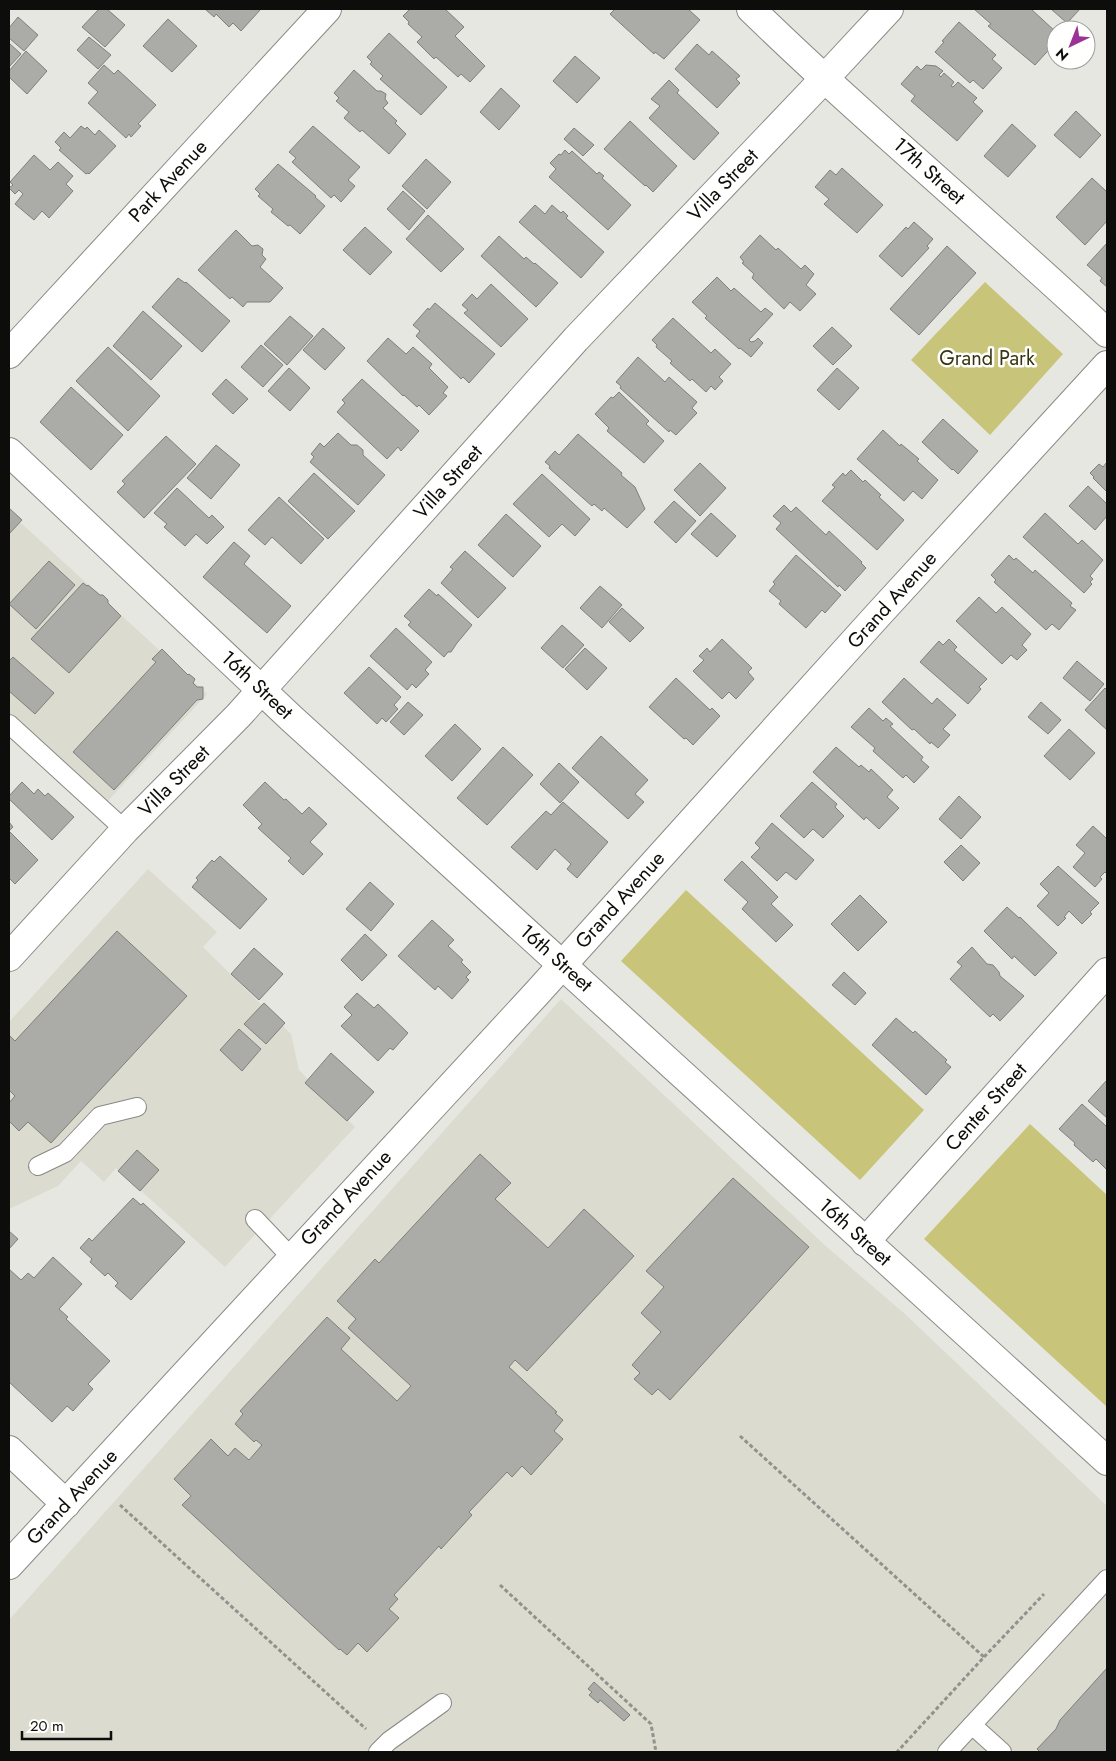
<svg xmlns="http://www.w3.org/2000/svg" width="1116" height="1761" viewBox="0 0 1116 1761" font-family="Jost,sans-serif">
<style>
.built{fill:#dbdbcf}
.green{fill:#c8c479}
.building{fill:#ababa7;stroke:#7f7f7b}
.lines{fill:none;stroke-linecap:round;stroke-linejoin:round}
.service-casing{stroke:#898985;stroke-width:20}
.minor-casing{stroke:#898985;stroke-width:30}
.tertiary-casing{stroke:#898985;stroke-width:30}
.path{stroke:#91918e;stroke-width:3;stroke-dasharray:4 2.5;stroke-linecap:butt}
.service{stroke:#fff;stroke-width:18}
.minor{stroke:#fff;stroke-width:28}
.tertiary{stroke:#fff;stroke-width:28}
.labels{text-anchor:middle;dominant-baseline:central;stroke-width:5;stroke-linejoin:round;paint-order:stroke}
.street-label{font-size:20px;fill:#0d0d0c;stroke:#fffffe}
.park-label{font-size:20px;fill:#383612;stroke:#fffffe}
</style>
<rect width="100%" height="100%" fill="#e7e7e2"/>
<!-- built -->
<g class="built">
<polygon points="9,512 207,694 105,804 9,716"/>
<polygon points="148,869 217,932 203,947 291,1034 299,1070 355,1127 225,1267 116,1168 104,1182 81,1161 58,1186 9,1209 9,1022"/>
<polygon points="561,999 828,1248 905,1314 1107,1506 1107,1752 9,1752 9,1620"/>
</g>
<!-- green -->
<g class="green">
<polygon points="985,282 1063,354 990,435 911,360"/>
<polygon points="686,890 924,1110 860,1180 621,961"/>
<polygon points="1030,1124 1107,1195 1107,1407 924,1239"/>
</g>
<!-- building -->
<g class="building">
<polygon points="99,9 107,9 125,25 105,47 82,27"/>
<polygon points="205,9 261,9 241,31 233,23 229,27 216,14 214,17"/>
<polygon points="410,9 445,9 464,27 455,36 485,66 470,82 461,74 458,77 436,57 434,59 417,42 422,37 408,24 409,22 403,16"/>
<polygon points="615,9 688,9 700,20 664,59 655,52 654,54 610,14"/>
<polygon points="974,9 1031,9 1056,32 1056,42 1035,65 988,26 991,24"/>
<polygon points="1051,9 1080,9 1067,23"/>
<polygon points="18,17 38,35 24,51 9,38 9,28"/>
<polygon points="168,19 197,46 172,72 143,46"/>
<polygon points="959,22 996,55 992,59 1002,68 983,89 973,80 970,83 935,52 944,42 942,41"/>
<polygon points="389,33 447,87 421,115 380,79 383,76 370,64 372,62 367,57"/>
<polygon points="89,37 111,55 98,69 77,50"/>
<polygon points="9,43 21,54 9,67"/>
<polygon points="697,44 709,55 712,51 740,76 736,79 740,83 717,108 675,69"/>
<polygon points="26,51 47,71 27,94 9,77 9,71"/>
<polygon points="575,56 600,78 577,103 553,81"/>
<polygon points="104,65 114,74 118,70 156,105 138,124 141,126 131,137 129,134 126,138 88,103 98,92 88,83"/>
<polygon points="926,65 936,66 943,71 939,75 941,77 944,73 954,82 951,86 953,87 958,82 977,98 973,102 983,111 957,141 911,101 915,96 901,84 917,66 921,70"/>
<polygon points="354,70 377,91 381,91 386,94 385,99 388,103 383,108 397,121 395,123 406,134 389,154 362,130 360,132 344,118 349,112 336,101 339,98 334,93"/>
<polygon points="669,80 679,90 677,93 719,133 694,160 649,118 660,106 651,99"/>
<polygon points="501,88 520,106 499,130 480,112"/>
<polygon points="1076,111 1101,135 1080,158 1054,135"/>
<polygon points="630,121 677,166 653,192 646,185 645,186 604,149"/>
<polygon points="1012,124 1036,146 1008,177 984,156"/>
<polygon points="81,126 85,129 87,127 95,135 99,130 116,146 89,174 88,173 86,174 59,150 61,148 55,142 64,132 70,138"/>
<polygon points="313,126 360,167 348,180 355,186 341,202 334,195 331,198 292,162 296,158 289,152"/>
<polygon points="574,128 594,145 583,156 564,139"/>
<polygon points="565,150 569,154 572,151 597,174 599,172 604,176 602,178 631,205 608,230 549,177 556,169 550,163 559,154 561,155"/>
<polygon points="34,155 50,170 58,162 73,176 66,184 73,191 49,218 42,211 34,220 15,204 23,194 19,190 15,194 9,188 13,185 10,182"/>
<polygon points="426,159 451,182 427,209 402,186"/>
<polygon points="278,164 316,196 315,197 325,206 300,234 290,225 288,226 271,212 273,209 258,196 260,194 255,189"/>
<polygon points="842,168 883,205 857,233 824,204 829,199 815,187 830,170 836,175"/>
<polygon points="1092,178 1107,192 1107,221 1085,245 1056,217"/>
<polygon points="403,191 425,211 409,230 387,209"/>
<polygon points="535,205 545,214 552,205 561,213 563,211 568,216 566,218 604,252 581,278 519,222"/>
<polygon points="428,215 464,249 441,272 406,239"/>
<polygon points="914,222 933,239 927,246 929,248 902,277 879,256 906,227 908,229"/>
<polygon points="365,227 392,252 370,275 343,250"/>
<polygon points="236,230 252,246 258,245 263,249 262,255 266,259 260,267 283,288 270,302 247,302 243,307 232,297 230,299 198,270"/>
<polygon points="760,235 776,250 778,248 801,269 805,265 814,274 806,285 816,294 800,311 790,302 784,309 752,278 754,274 742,263 744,262 740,257"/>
<polygon points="499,236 524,259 526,257 534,264 535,263 558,283 536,307 481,256"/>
<polygon points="1107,243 1107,287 1100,281 1102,278 1087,265"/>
<polygon points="947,246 976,273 919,335 890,309"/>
<polygon points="717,277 731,291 734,288 761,312 765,308 773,314 749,340 751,342 755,341 758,338 763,343 751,357 740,348 739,349 705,318 707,316 692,302"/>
<polygon points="178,278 185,283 186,282 230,321 202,352 152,307"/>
<polygon points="491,284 528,319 501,347 464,313 468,310 462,305 472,294 477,299"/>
<polygon points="435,303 495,354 469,383 463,377 461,379 416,336 420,331 413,325 428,308 429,310"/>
<polygon points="143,311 182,346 151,380 113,346"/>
<polygon points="290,316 313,336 287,365 264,344"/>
<polygon points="673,318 711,353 715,349 731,364 719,377 723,381 715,390 711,386 706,392 692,379 690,381 670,363 672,361 656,347 657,345 652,340"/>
<polygon points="832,327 852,346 833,365 813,346"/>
<polygon points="323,328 345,348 325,370 303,350"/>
<polygon points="388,338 406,354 413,347 432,364 429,368 448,387 443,393 447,396 429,415 419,405 417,407 404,395 403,396 367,361"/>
<polygon points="261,345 283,365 263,387 241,367"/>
<polygon points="108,347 160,396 128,431 76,381"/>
<polygon points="638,357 665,382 669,377 697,402 692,408 697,413 676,435 670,430 669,432 620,388 621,386 616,382"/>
<polygon points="289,368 310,388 290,411 268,391"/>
<polygon points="837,368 859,388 839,410 817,390"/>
<polygon points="226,379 248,399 233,414 212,394"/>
<polygon points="362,379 419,431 401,451 398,447 387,459 337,412 345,403 342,400"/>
<polygon points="71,387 123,435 91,470 40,422"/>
<polygon points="619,392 649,421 646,424 664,441 644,463 607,431 609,428 595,414 611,397 613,398"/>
<polygon points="943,419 978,451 958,474 953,469 952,470 922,442"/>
<polygon points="883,430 900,446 901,444 919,459 917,461 938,480 922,499 913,491 904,501 857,459"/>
<polygon points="338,433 351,445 357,445 363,450 363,455 385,475 358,505 310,462 314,457 311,454 320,443 324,447"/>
<polygon points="578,434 622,473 621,475 635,487 645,509 627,528 604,508 602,511 594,504 592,506 549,468 550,466 545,462 555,451 559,455"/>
<polygon points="166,436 196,464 144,518 117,492 125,484 122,481"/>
<polygon points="216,445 240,465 211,499 187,478"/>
<polygon points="1107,462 1107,492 1093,478 1094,477 1090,473 1099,464 1103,467"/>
<polygon points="700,463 726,488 700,516 674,490"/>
<polygon points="851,470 863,482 865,480 881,495 879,497 904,520 877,550 822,501 835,487 832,485 843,473 845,476"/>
<polygon points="314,473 355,511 328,539 288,501"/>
<polygon points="542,474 590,519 575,536 562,524 549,537 513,504"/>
<polygon points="1088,486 1107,504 1107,516 1095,530 1069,506"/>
<polygon points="177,488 209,518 212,515 224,527 207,544 196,534 185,546 164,527 167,524 154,513"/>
<polygon points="279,497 324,539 301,564 272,537 265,545 248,530"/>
<polygon points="674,501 696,521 676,543 654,522"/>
<polygon points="784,505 791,512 796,507 826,535 829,531 862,562 861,563 866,568 845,591 839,585 838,587 776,529 781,523 773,516"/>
<polygon points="9,508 22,520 9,534"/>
<polygon points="711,513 736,536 717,557 691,534"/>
<polygon points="1045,513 1078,544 1082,540 1103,560 1090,576 1093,579 1090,582 1092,584 1084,593 1023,537"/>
<polygon points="506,514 541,546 513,577 478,545"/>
<polygon points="234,542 250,556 244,564 291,606 267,633 203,577"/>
<polygon points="465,551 506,588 478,618 441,583 453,569 450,567"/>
<polygon points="796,555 841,595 825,613 822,610 806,628 779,604 781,601 769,591 775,584 773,582"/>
<polygon points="1009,555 1014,560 1016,558 1033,573 1035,570 1072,603 1070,606 1076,610 1059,630 1052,624 1046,630 994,582 996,580 991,575"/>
<polygon points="49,561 75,585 36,629 9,604"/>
<polygon points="83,583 87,586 88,585 100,595 103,595 108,600 108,603 121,616 69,673 31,639"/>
<polygon points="600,586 622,605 602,628 580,608"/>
<polygon points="429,589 437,596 438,594 472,625 457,643 451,652 448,652 444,657 408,625 411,622 404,616"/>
<polygon points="979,597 996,613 1002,607 1031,634 1022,645 1027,650 1017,660 1011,655 1002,664 956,621"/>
<polygon points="622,608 644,628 630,642 609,622"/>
<polygon points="562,625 584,645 563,668 541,648"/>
<polygon points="396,628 432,662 425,670 429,674 416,688 412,684 407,690 370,656"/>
<polygon points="722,639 752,668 748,672 754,679 736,699 729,692 722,699 693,671 704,660 699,656 707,648 710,652"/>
<polygon points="949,639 957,647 954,650 987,679 979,687 981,689 968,704 920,662 939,641 943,645"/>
<polygon points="585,648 607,668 587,690 565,669"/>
<polygon points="162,649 188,675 189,674 195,679 193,683 197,687 203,687 203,699 197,700 114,790 73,752 156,662 152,659"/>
<polygon points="13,657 54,693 35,714 9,691 9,661"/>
<polygon points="1077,661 1104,684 1090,701 1063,678"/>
<polygon points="369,667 401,697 394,705 398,709 386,722 382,718 377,724 344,693"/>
<polygon points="676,678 710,710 712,708 720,716 693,745 686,738 684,739 649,707"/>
<polygon points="904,678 932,704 937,698 956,715 943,729 950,735 938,748 931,742 930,744 914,729 912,730 882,702"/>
<polygon points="1105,688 1107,690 1107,730 1085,710"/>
<polygon points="408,702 423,715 404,735 390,722"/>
<polygon points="1041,702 1061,720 1048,734 1028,717"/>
<polygon points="869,708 883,721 886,718 893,724 890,726 923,757 921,760 929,767 914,783 906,775 903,778 873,751 875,748 851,727"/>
<polygon points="455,724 481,749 452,781 425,756"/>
<polygon points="1069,729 1095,753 1070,780 1044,756"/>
<polygon points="601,736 648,780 635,794 644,802 628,819 572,768"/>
<polygon points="503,747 533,775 487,825 457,798"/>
<polygon points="836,747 859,767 861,765 869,772 871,769 893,790 887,797 899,808 879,829 866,817 864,820 813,772"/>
<polygon points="559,763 579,782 560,803 540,784"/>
<polygon points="22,782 34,794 38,789 45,796 48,793 74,817 52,840 9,799 9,796"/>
<polygon points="265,782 284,800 286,799 302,814 309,807 327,824 310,842 323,854 303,875 288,861 291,858 258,828 262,824 243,805"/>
<polygon points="812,782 837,804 835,807 844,816 823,838 813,829 804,838 780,816"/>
<polygon points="959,796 981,817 961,839 939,819"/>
<polygon points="563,802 608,842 577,878 567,869 571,864 555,849 537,870 511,847 546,811 551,815"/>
<polygon points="9,822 13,827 9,831 38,860 15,884 9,878"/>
<polygon points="772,823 814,860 796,880 786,872 777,881 751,857 760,848 755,843"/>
<polygon points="1093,826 1107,839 1107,874 1105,872 1100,877 1102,879 1095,887 1073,867 1085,853 1076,845"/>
<polygon points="961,845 980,863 963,881 944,862"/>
<polygon points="220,856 267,899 240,929 192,887 198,880 196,878 212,860 214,862"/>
<polygon points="742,861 778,897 771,904 793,925 776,942 742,909 748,902 724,880"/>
<polygon points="1058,866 1099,903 1090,912 1092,914 1082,924 1069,911 1064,917 1066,918 1058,926 1037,906 1049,893 1040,884"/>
<polygon points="370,882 394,904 371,931 346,909"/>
<polygon points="860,895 887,922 858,951 831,924"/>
<polygon points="1007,907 1019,918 1020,917 1057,953 1035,976 1014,956 1012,959 984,931"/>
<polygon points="432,920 454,940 448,946 463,960 461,962 471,972 466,977 469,980 452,999 438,986 435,990 398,956"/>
<polygon points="117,931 187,996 51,1143 28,1122 19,1131 9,1121 9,1103 15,1096 9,1090 9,1035 15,1041"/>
<polygon points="365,934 387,955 362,981 341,960"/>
<polygon points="972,947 987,964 993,965 999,972 1000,976 1024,996 1000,1021 993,1014 990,1017 950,979 962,966 957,962"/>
<polygon points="254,948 283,974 259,1000 231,974"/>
<polygon points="844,972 866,993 855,1005 832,985"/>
<polygon points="357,993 374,1008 378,1004 408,1033 393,1050 390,1048 378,1061 341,1026 352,1015 344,1007"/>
<polygon points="264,1003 285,1023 266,1044 244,1024"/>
<polygon points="896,1018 913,1033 915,1031 947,1060 945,1062 951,1067 926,1095 872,1045"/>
<polygon points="239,1029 261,1049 242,1071 220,1050"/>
<polygon points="331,1053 374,1092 347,1121 305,1083"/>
<polygon points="1107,1080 1107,1118 1088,1101"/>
<polygon points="1082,1104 1107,1127 1107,1170 1096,1159 1093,1162 1074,1145 1075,1143 1059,1129"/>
<polygon points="137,1150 159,1170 140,1191 118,1171"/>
<polygon points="480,1154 511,1183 495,1199 548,1248 584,1209 634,1256 527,1371 515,1360 509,1367 557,1412 555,1413 563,1420 554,1431 563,1439 531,1475 522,1466 512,1477 507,1472 469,1512 472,1515 441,1549 439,1546 394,1595 398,1599 389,1609 399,1618 367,1652 358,1643 347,1655 340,1649 339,1650 182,1505 191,1496 174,1479 211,1439 228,1456 235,1448 249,1460 262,1445 256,1440 254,1442 235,1424 243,1414 240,1411 327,1317 350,1338 341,1349 397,1401 411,1386 348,1328 356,1319 337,1301 375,1259 379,1263"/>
<polygon points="733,1178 809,1247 670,1400 658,1389 652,1395 634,1379 640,1373 632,1365 661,1332 641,1313 664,1287 646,1271"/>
<polygon points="133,1198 141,1205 143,1203 185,1242 131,1300 115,1286 118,1283 108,1273 105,1276 90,1262 92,1259 80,1248 89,1238 92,1241"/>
<polygon points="9,1231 18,1239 9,1249"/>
<polygon points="53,1257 82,1284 59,1309 68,1317 66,1319 110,1361 88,1384 93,1389 73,1411 67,1406 52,1422 9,1382 9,1269 21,1280 28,1273 34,1278"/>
<polygon points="1107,1668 1107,1752 1040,1752 1037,1749 1056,1729 1060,1720"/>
<polygon points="594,1682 630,1715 624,1721 600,1700 598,1703 589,1695 592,1692 588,1689"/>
</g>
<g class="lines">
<!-- service casing -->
<g class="service-casing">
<g id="service">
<polyline points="9,724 125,830"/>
<polyline points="38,1166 65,1153 100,1116 137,1107"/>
<polyline points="255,1219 291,1257"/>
<polyline points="972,1725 1002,1752"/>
<polyline points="378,1752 389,1741 442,1703"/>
<polyline points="947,1752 1107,1579"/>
</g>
</g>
<!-- minor casing -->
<g class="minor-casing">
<g id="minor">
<path d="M751,9C866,121 990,223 1107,333"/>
<polyline points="9,354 327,9"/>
<polyline points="9,957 125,830 238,716 576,339 824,79 889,9"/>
<polyline points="865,1242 1107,972"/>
<polyline points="9,1450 66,1504"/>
<polyline points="9,1565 537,993 877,616 1107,365"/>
</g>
</g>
<!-- tertiary casing -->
<g class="tertiary-casing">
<polyline id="tertiary" points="9,452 291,718 1107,1461"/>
</g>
<!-- path -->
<g class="path">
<polyline points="740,1436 984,1657 897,1752"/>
<polyline points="120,1505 366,1729"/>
<polyline points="500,1585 651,1724 656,1752"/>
<polyline points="984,1657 1044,1594"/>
</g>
<!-- service -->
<use href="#service" class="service"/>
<!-- minor -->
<use href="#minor" class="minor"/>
<!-- tertiary -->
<use href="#tertiary" class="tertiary"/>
</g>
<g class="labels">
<!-- street labels -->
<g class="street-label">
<text transform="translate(929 171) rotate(42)">17th Street</text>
<text transform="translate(168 181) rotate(-47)">Park Avenue</text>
<text transform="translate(723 185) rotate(-46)">Villa Street</text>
<text transform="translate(448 482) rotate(-48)">Villa Street</text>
<text transform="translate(892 600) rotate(-48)">Grand Avenue</text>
<text transform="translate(257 685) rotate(43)">16th Street</text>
<text transform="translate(174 781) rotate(-45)">Villa Street</text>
<text transform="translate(620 900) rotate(-48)">Grand Avenue</text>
<text transform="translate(556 958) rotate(42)">16th Street</text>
<text transform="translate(986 1107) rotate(-48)">Center Street</text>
<text transform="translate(346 1198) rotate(-47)">Grand Avenue</text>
<text transform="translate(855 1232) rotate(42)">16th Street</text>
<text transform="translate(72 1497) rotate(-47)">Grand Avenue</text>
</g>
<!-- park labels -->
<g class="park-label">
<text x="987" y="358">Grand Park</text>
</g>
</g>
<!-- border -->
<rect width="1116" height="1761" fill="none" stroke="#0d0d0c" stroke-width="20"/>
<!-- north arrow -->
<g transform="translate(1071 45) rotate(223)"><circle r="24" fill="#fffffe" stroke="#9e9e9d"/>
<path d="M0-4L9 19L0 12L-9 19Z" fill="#9b3396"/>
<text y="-8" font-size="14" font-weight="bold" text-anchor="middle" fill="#0d0d0c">N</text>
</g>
<!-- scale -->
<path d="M22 1731v8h89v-8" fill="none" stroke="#0d0d0c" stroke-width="2.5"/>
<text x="30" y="1731" font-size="15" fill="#0d0d0c" stroke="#fffffe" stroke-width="4" paint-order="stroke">20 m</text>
</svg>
